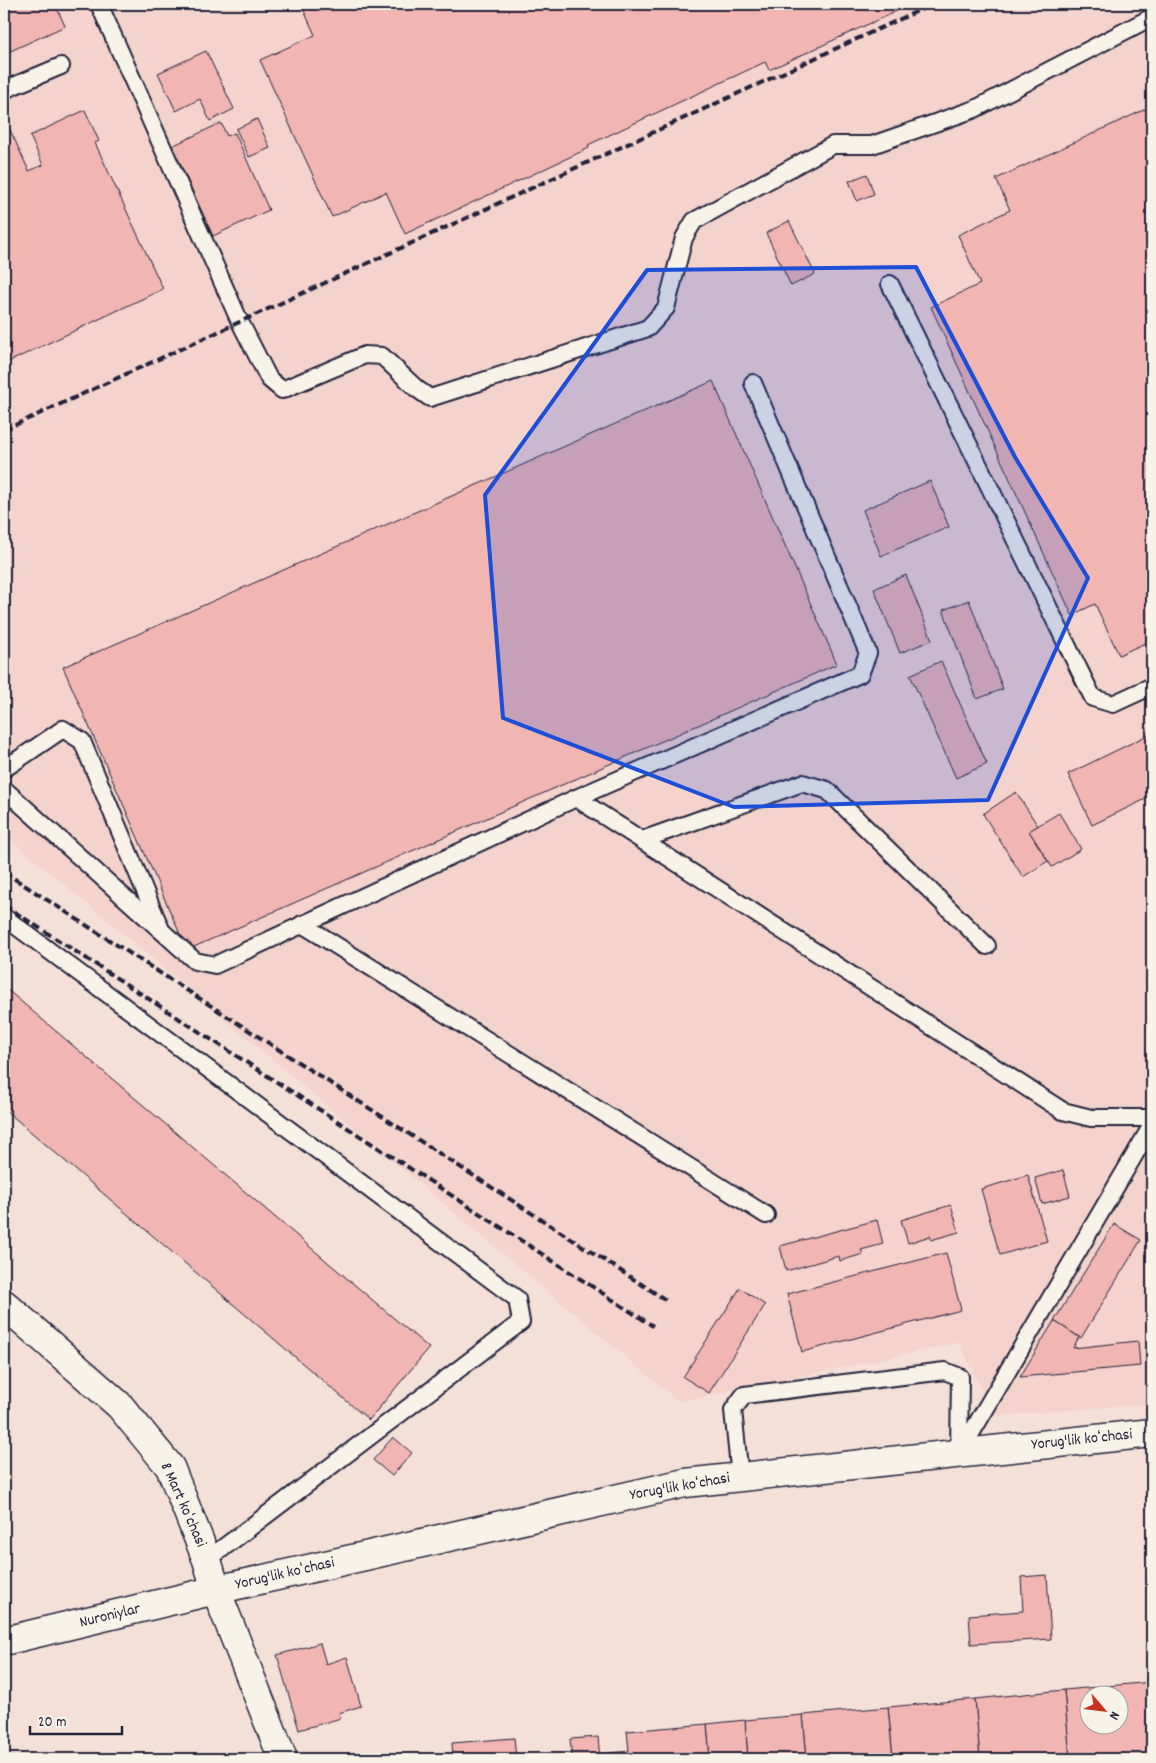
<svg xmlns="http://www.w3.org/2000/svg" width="1156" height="1763" viewBox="0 0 1156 1763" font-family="Dekko,sans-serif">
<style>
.built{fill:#f4d3cd}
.building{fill:#f1b5b2;stroke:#22223b;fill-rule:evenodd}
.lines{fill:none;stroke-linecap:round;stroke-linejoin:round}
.lane-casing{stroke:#22223b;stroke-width:20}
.street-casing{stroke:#22223b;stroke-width:31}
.secondary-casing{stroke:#22223b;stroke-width:31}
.lane{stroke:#f7f3e8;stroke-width:16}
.street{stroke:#f7f3e8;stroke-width:28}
.secondary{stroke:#f7f3e8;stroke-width:28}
.rail{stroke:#22223b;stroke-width:4;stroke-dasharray:8 4;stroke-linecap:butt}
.marked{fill:#1d4ed8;fill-opacity:0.2;stroke:#1d4ed8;stroke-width:4;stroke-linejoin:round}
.labels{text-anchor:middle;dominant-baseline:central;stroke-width:4.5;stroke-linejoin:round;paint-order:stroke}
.street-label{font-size:16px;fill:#22223b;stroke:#f7f3e8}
</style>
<rect width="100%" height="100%" fill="#f5e0d8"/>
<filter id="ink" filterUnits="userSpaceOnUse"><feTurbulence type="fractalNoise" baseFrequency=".02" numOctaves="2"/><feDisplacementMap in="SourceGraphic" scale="10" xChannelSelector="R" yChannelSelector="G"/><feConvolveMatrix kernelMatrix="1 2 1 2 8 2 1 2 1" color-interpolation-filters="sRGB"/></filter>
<g filter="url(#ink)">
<!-- built -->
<polygon class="built" points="4,4 1152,4 1152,1404 994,1416 959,1343 679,1402 4,834"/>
<!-- building -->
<g class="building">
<polygon points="4,4 55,4 65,26 4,54"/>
<polygon points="301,4 912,4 769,70 765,62 588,145 589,148 405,234 386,192 332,217 260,60 315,35"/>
<polygon points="206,51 234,109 210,121 200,99 176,111 158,73"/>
<polygon points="1152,106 1152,640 1119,655 1095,604 1072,615 931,307 980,284 958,235 1010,210 996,179"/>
<polygon points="85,110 99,141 95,143 163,289 4,364 4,124 7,123 29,171 43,165 30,136"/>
<polygon points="257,119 270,148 249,157 236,129"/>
<polygon points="221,123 227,136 235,133 269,210 213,236 172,146"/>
<polygon points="867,174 874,194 857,201 849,181"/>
<polygon points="789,221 815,274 791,286 766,233"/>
<polygon points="713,381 837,664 187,950 63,667"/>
<polygon points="930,481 949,527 881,556 863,510"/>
<polygon points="906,575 932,640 900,653 874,589"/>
<polygon points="969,600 1003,689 977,699 943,610"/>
<polygon points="941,661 987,764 956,778 910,675"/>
<polygon points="1152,733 1152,796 1092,825 1068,774"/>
<polygon points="1016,792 1038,826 1029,831 1048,861 1023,877 983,814"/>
<polygon points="1059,813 1081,849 1052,867 1029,831"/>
<polygon points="4,987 429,1348 369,1420 4,1109"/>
<polygon points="1063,1170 1070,1196 1042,1204 1035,1178"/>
<polygon points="1028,1175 1047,1241 1000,1255 981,1189"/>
<polygon points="951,1205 959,1232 931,1240 930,1236 908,1243 901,1220"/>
<polygon points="877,1220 883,1244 861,1250 863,1254 840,1261 839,1256 786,1271 780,1246"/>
<polygon points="1114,1224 1141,1240 1081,1338 1054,1321"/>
<polygon points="946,1253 961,1310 802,1352 787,1294"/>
<polygon points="740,1288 765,1305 709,1393 683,1377"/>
<polygon points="1054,1321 1079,1337 1073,1348 1138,1341 1140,1366 1020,1377"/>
<polygon points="393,1437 412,1453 392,1476 373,1460"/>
<polygon points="1047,1575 1051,1639 971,1644 969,1615 1023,1611 1021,1577"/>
<polygon points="320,1643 326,1664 347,1657 361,1706 339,1713 341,1718 299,1730 277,1655"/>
<path d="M1152,1682V1759H1070L1064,1690ZM1088,1696H1118V1726H1088Z"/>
<polygon points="1064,1690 1070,1759 980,1759 975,1699"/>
<polygon points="975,1699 980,1759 893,1759 888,1707"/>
<polygon points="888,1707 893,1759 807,1759 803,1715"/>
<polygon points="803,1715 807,1759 748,1759 745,1720"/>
<polygon points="745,1720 748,1759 710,1759 707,1724"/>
<polygon points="707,1724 710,1759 600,1759 600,1754 629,1751 627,1731"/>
<polygon points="598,1737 600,1759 572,1759 570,1739"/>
<polygon points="514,1738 516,1759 453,1759 452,1743"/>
</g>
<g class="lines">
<!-- lane casing -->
<g class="lane-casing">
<g id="lane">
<polyline points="99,4 240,322 269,379 282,390 365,355 382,356 417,389 430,398 648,328 666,308 684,238 694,221 833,145 872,145 975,109 1152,17"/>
<polyline points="4,90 61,66"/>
<polyline points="890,284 1093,698 1113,704 1152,686"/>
<polyline points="4,769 63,729 82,741 160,927"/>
<polyline points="4,789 195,961 215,965 576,798 860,674 868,653 753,383"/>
<polyline points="576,798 1063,1111 1091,1118 1152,1118"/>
<polyline points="642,840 802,783 827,790 987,946"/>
<polyline points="4,917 517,1299 521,1322 207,1560"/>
<polyline points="302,924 766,1215"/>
<polyline points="959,1454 1152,1125"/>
<polyline points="740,1477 733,1410 744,1395 945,1371 960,1377 959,1452"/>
</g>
</g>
<!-- street casing -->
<g class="street-casing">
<polyline id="street" points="4,1304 120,1406 170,1467 207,1560 216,1590 283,1759"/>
</g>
<!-- secondary casing -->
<g class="secondary-casing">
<g id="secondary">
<path id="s1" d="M4,1641L216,1590L685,1483L1152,1433"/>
</g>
</g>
<!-- lane -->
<use href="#lane" class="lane"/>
<!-- street -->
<use href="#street" class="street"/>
<!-- secondary -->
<use href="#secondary" class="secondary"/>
<!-- rail -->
<g class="rail">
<polyline points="4,430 933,4"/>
<polyline points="4,872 669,1302"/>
<polyline points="4,905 653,1326"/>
</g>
</g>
</g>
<!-- marked area -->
<path class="marked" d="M916,267L1015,457L1088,578L988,800L734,807L503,718L485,495L647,270Z"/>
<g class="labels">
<!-- street labels -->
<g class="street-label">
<text transform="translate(1082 1440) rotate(-6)">Yorug'lik koʻchasi</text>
<text transform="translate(680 1487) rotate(-10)">Yorug'lik koʻchasi</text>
<text transform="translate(183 1505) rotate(66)">8 Mart koʻchasi</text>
<text transform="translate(285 1574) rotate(-13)">Yorug'lik koʻchasi</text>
<text stroke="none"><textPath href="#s1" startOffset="109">Nuroniylar</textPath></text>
</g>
</g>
<!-- margin -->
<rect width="1156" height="1763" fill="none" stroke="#f7f3e8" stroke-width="20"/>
<rect x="10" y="10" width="1136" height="1743" fill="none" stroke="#22223b" stroke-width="2" filter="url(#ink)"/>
<!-- north arrow -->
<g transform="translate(1104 1710) rotate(118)"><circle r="24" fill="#f7f3e8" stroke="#a29fa3"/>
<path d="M0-4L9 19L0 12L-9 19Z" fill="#c8321e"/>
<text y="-8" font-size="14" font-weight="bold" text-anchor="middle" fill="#22223b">N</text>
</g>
<!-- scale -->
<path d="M30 1726v8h92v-8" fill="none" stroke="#22223b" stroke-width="2.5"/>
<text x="38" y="1726" font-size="15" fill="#22223b" stroke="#f7f3e8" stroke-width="4" paint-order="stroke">20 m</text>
</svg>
